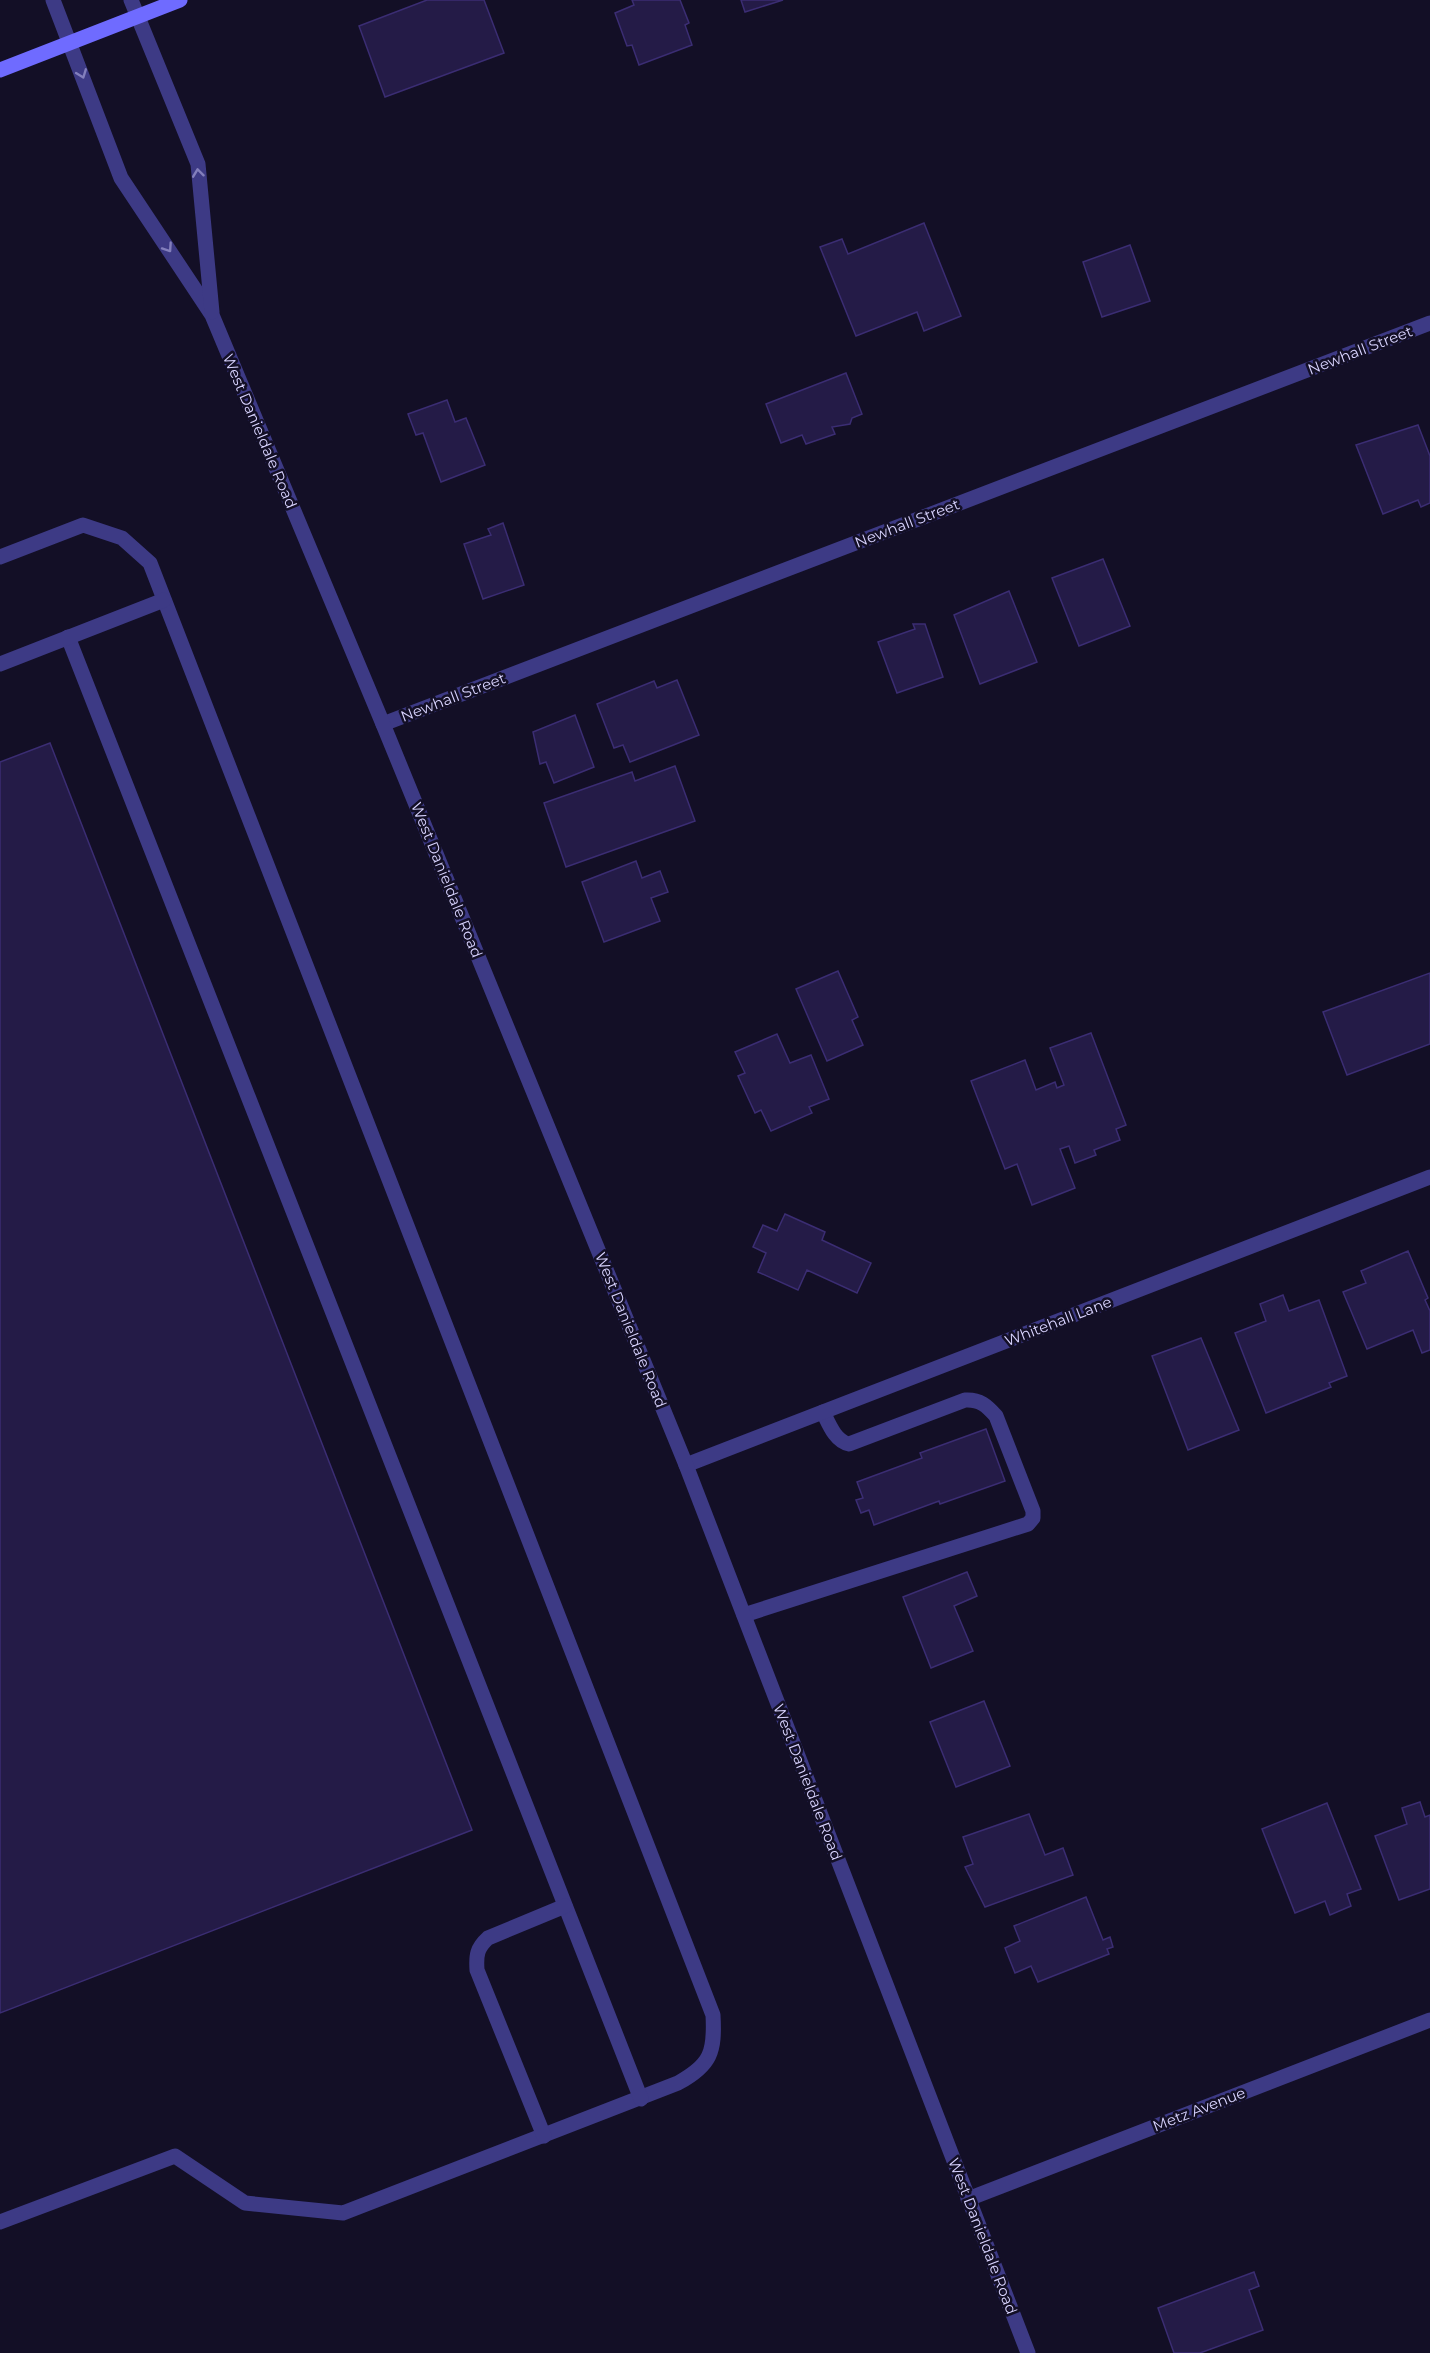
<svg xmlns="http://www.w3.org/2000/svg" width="1430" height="2353" viewBox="0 0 1430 2353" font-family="Montserrat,sans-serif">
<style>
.building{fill:#241b47;stroke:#3b2d73;stroke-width:1.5}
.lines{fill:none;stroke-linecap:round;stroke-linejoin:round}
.service{stroke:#3d3a85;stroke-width:15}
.minor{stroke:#3d3a85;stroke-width:15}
.tertiary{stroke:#3d3a85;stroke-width:15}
.secondary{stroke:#6f6bff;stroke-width:15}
.oneway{stroke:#837fbc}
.labels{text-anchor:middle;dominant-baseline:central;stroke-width:5;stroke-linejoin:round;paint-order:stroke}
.street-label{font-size:15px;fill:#d9d4ff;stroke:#130f26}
</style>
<rect width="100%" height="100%" fill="#130f26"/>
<!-- building -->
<g class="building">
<polygon points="427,0 484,0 504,53 385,97 359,26"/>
<polygon points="632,0 680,0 689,23 685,25 692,45 639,65 632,45 627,46 615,13 634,5"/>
<polygon points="741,0 783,0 745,12"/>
<polygon points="924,223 961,316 924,331 917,312 856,336 820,247 842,239 848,254"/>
<polygon points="1130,245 1150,301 1102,317 1083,262"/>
<polygon points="846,373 862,414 852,418 850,424 832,427 835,434 806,444 802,435 781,443 766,404"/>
<polygon points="447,400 455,422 466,418 485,465 441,482 423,433 416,435 408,414"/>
<polygon points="1418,425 1430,456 1430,503 1421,507 1418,500 1383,514 1356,445"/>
<polygon points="503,523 524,585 483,599 464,544 491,535 488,529"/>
<polygon points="1103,559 1130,626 1079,646 1052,578"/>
<polygon points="1009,591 1037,662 980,684 954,615"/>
<polygon points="913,624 925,624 943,677 897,693 878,642 915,629"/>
<polygon points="677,680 699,735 630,762 623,745 614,748 597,704 654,681 657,688"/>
<polygon points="575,715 594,767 554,783 546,762 540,764 533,732"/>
<polygon points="50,743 472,1830 0,2013 0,762"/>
<polygon points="675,766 695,821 566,867 544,803 632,772 635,781"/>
<polygon points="636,861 642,878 660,871 668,892 651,898 660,921 604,942 582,882"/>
<polygon points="838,971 858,1017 852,1020 863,1045 827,1061 796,989"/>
<polygon points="1430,973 1430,1044 1347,1075 1323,1012"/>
<polygon points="1091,1033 1126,1125 1116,1129 1120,1140 1094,1150 1096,1155 1075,1163 1069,1146 1060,1149 1075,1188 1032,1205 1017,1164 1005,1169 971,1081 1025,1060 1036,1090 1055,1082 1057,1088 1064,1085 1050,1048"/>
<polygon points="777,1034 790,1063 811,1055 829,1099 809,1107 812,1113 771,1131 761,1110 755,1113 738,1076 745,1073 735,1052"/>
<polygon points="785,1214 825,1232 822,1240 871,1263 857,1293 807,1270 798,1290 758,1272 766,1253 753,1247 763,1225 777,1231"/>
<polygon points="1408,1251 1428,1298 1425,1300 1430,1311 1430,1350 1422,1353 1413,1330 1367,1349 1343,1292 1366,1283 1361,1271"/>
<polygon points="1283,1295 1289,1311 1319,1300 1347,1376 1329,1383 1331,1387 1266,1413 1235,1333 1266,1321 1260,1304"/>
<polygon points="1201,1338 1239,1430 1188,1450 1152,1356"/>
<polygon points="986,1429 1005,1481 940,1504 939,1501 874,1525 869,1510 861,1513 856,1500 863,1498 857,1482 922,1458 920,1453"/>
<polygon points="967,1572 977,1596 954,1606 973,1651 931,1668 903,1597"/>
<polygon points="984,1701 1010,1766 956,1787 930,1722"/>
<polygon points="1420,1802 1425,1817 1430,1815 1430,1889 1399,1900 1375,1836 1407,1824 1402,1808"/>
<polygon points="1327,1803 1361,1889 1347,1894 1351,1906 1330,1915 1325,1901 1295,1913 1262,1829"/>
<polygon points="1029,1814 1045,1855 1063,1848 1073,1875 985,1907 965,1867 973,1864 963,1837"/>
<polygon points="1086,1897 1103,1940 1110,1937 1113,1947 1107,1949 1109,1954 1038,1982 1031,1966 1015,1973 1005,1948 1020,1941 1014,1926"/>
<polygon points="1254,2272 1259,2286 1249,2290 1263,2330 1200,2353 1174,2353 1158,2308"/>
</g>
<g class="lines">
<!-- service -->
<g class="service">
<path d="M0,557L83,525L122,538L150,563L713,2015C715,2052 711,2065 678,2083L343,2213L245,2203L175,2156L0,2222"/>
<polyline points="68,637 641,2099"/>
<polyline points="0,664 164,600"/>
<path d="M744,1615L1028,1524L1033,1518V1511L996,1416C987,1406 980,1399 965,1400L849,1444C835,1441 829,1424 823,1412"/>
<path d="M544,2136L477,1970C476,1955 477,1948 488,1938L565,1906"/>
</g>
<!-- minor -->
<g class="minor">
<polyline points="383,724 1430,323"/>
<polyline points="686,1465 1430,1177"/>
<polyline points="968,2199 1430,2020"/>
</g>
<!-- tertiary -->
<g class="tertiary">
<polyline points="53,0 121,178 212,315 383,724 686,1465 1028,2353"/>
<polyline points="131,0 198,164 212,312"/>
</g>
<!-- secondary -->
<polyline class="secondary" points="0,70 180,0"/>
</g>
<!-- one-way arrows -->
<defs><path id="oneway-chevron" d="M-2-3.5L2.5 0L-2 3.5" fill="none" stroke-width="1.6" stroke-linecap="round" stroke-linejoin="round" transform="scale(1.5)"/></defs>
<g class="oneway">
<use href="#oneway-chevron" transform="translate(82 74) rotate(69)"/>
<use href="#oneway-chevron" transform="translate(198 173) rotate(-97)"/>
<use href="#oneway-chevron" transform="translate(168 248) rotate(56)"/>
</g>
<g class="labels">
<!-- street labels -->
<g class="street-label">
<text transform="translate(1360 350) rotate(-21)">Newhall Street</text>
<text transform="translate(260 431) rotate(67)">West Danieldale Road</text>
<text transform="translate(907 523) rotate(-21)">Newhall Street</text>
<text transform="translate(453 697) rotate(-21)">Newhall Street</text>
<text transform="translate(447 880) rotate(68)">West Danieldale Road</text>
<text transform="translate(1058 1321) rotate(-21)">Whitehall Lane</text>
<text transform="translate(631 1330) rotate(68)">West Danieldale Road</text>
<text transform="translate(808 1782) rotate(69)">West Danieldale Road</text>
<text transform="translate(1199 2109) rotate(-21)">Metz Avenue</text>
<text transform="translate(983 2236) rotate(69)">West Danieldale Road</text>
</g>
</g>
</svg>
